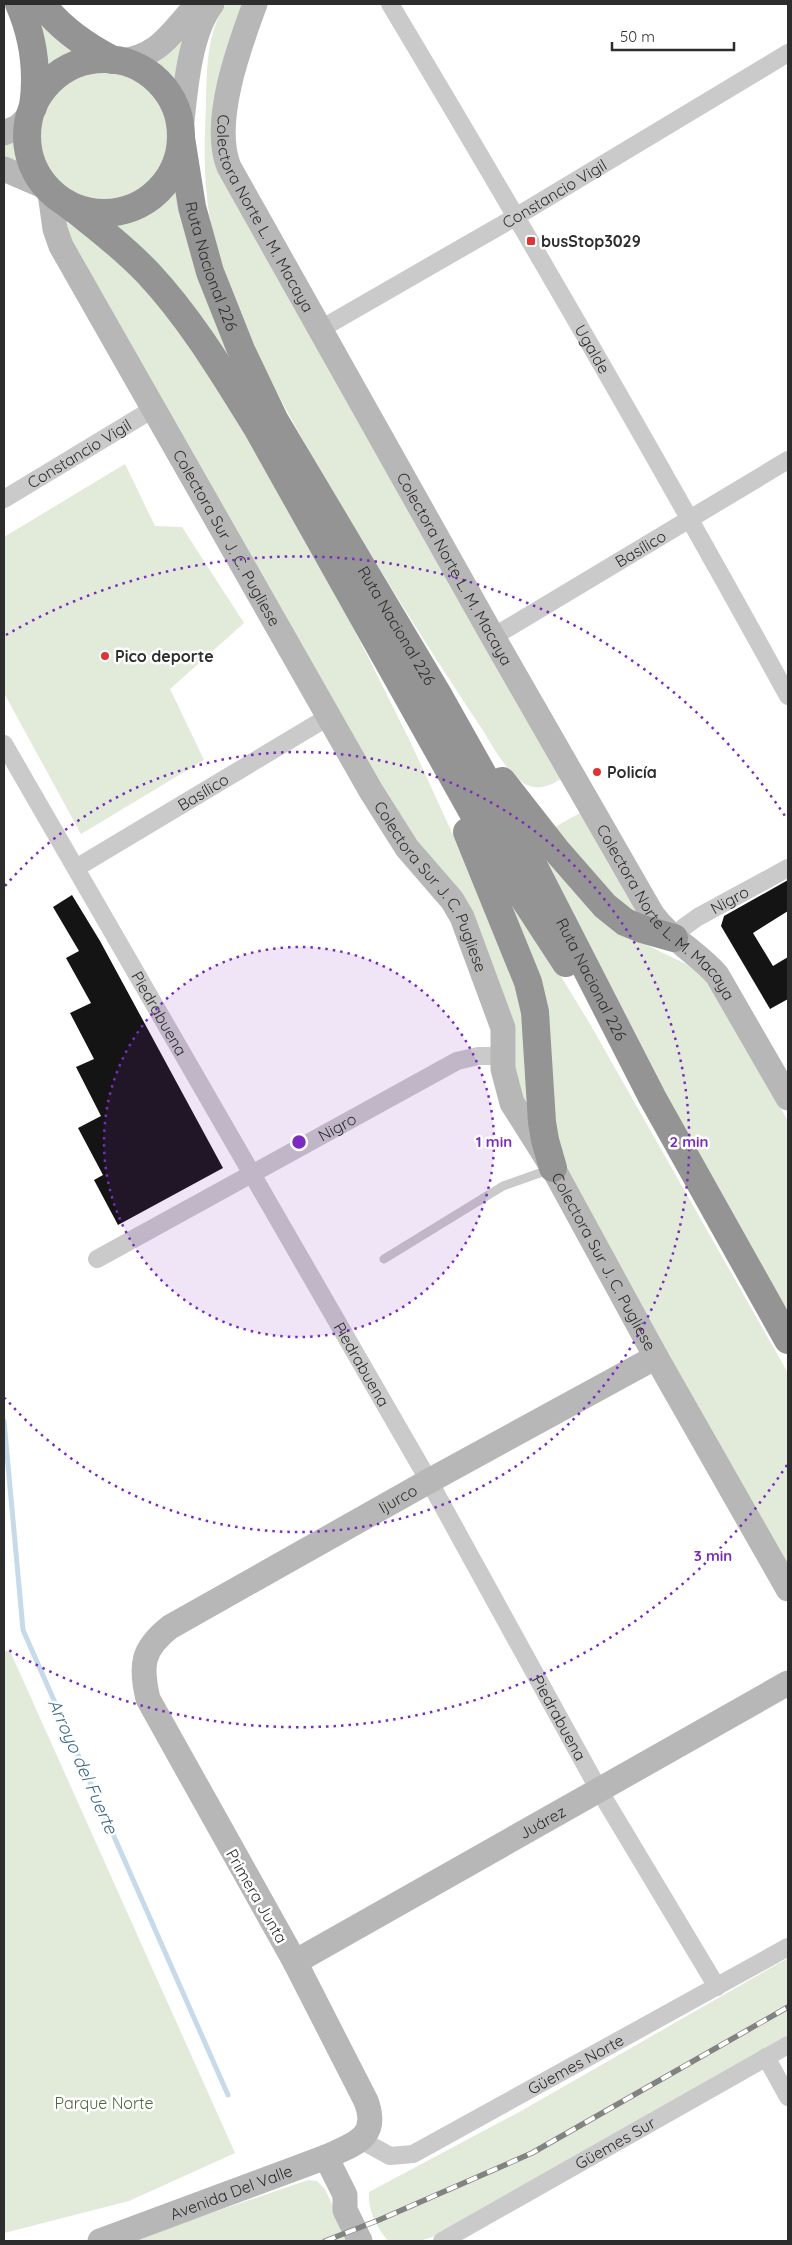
<svg xmlns="http://www.w3.org/2000/svg" width="792" height="2245" viewBox="0 0 792 2245" font-family="Quicksand,sans-serif">
<style>
.green{fill:#e2eada}
.lines{fill:none;stroke-linecap:round;stroke-linejoin:round}
.stream{stroke:#c7dae9;stroke-width:5}
.building{fill:#141414}
.lane{stroke:#cacaca;stroke-width:9}
.street{stroke:#cacaca;stroke-width:18}
.secondary{stroke:#b7b7b7;stroke-width:25}
.highway{stroke:#949494;stroke-width:28}
.rail-casing{stroke:#828282;stroke-width:5.5}
.rail{stroke:#fff;stroke-width:4;stroke-dasharray:11;stroke-linecap:butt}
.ring{fill:none;stroke:#7b2cbf;stroke-width:2.5;stroke-dasharray:2.5 5}
.poi-dot{fill:#de3436;stroke:#fff;stroke-width:2}
.labels{text-anchor:middle;dominant-baseline:central;stroke-width:5;stroke-linejoin:round;paint-order:stroke}
.street-label{font-size:16px;fill:#2d2d2d;stroke:#fff}
.poi-label{font-size:16px;font-weight:bold;fill:#2d2d2d;stroke:#fff;text-anchor:start}
.park-label{font-size:16px;fill:#4d663c;stroke:#fff}
.water-label{font-size:18px;font-style:italic;fill:#3e698b;stroke:#fff}
.centre{fill:#7b2cbf;stroke:#fff;stroke-width:2.5}
.ring-label{font-size:15px;text-anchor:middle;font-weight:bold;fill:#7b2cbf;stroke:#fff;stroke-width:5;stroke-linejoin:round;paint-order:stroke}
</style>
<rect width="100%" height="100%" fill="#fff"/>
<!-- green -->
<g class="green">
<polygon points="31,4 84,51 58,61 40,76"/>
<path d="M226,4H250L216,123L561,779C545,789 531,792 516,777C503,765 493,747 484,732C461,698 439,663 417,629C382,573 348,518 315,461C274,389 232,313 213,232C203,191 204,147 206,105C207,71 206,33 226,4Z"/>
<polygon points="183,34 182,91 159,68 151,64"/>
<circle cx="105" cy="137" r="66"/>
<polygon points="15,133 16,146 23,172 4,164 4,140"/>
<path d="M181,187L263,425L108,224C141,221 156,208 181,187Z"/>
<polygon points="57,216 102,246 155,297 204,361 341,603 409,739 510,959 524,1008 529,1114 514,1083 515,1048 409,836"/>
<polygon points="125,464 155,526 182,527 244,623 170,689 204,760 81,834 4,693 4,537"/>
<polygon points="580,813 640,913 635,918 551,829"/>
<polygon points="532,835 626,935 688,965 706,978 788,1121 788,1315 639,1049"/>
<polygon points="496,880 559,973 590,1024 788,1373 788,1578 563,1166"/>
<polygon points="4,1651 10,1651 235,2153 129,2201 4,2233"/>
<path d="M788,1958V2035L432,2237L419,2241H388C376,2226 368,2212 369,2192L521,2111Z"/>
<polygon points="308,2180 317,2181 325,2189 349,2241 129,2241"/>
</g>
<g class="lines">
<!-- stream -->
<polyline class="stream" points="4,1421 23,1630 228,2095"/>
</g>
<!-- building -->
<g class="building">
<polygon points="788,880 788,911 753,933 773,966 788,957 788,999 770,1009 721,926 724,916"/>
<polygon points="72,895 100,941 223,1168 118,1225 94,1180 103,1175 78,1128 101,1116 76,1067 94,1059 70,1013 91,1003 66,958 79,951 53,907"/>
</g>
<g class="lines">
<!-- lane -->
<polyline class="lane" points="384,1259 503,1186 551,1169"/>
<!-- street -->
<g class="street">
<path id="s1" d="M390,4C527,233 660,463 788,696"/>
<path id="s2" d="M319,330L517,216L788,53"/>
<path id="s3" d="M4,499L153,409"/>
<path id="s4" d="M493,637L788,460"/>
<path id="s5" d="M4,744L429,1481L599,1790L717,1987"/>
<path id="s6" d="M76,868L328,717"/>
<path id="s7" d="M674,938L684,927L698,917L788,868"/>
<path id="s8" d="M97,1259L457,1061L478,1056H502"/>
<polyline points="766,2057 788,2097"/>
<path id="s9" d="M361,2140L390,2156L413,2154L788,1947"/>
<path id="s10" d="M442,2241L788,2045"/>
</g>
<!-- secondary -->
<g class="secondary">
<path id="s11" d="M255,4C239,47 211,123 229,167L493,637L652,914C670,939 697,952 717,975L788,1098"/>
<path d="M120,61C161,57 173,29 198,4"/>
<path d="M181,131C185,93 189,34 212,4"/>
<polyline points="4,133 18,127 30,115"/>
<polyline points="4,169 48,188"/>
<path id="s12" d="M50,193L55,229L61,246L371,791L407,848L452,900L462,917L503,1028V1069L512,1103L553,1168L656,1357L788,1589"/>
<path id="s13" d="M295,1962L788,1683"/>
<polyline points="326,2157 345,2195 345,2210 360,2241"/>
<path id="s14" d="M100,2241L326,2157C354,2144 380,2138 366,2101L295,1962L148,1699C140,1665 142,1649 170,1627L429,1481L656,1357"/>
</g>
<!-- highway -->
<g class="highway">
<path d="M19,4C33,36 38,72 33,107"/>
<path d="M42,4C60,28 86,46 113,60"/>
<circle cx="104" cy="136" r="77"/>
<path id="s15" d="M181,138L192,207L210,272L241,350L275,421L440,698L527,853L652,1097L788,1340"/>
<path d="M66,203C95,225 123,247 148,273C191,319 223,373 256,426L504,868L566,963"/>
<polyline points="502,781 556,850 605,906 625,922 642,929 674,938"/>
<polyline points="467,832 528,982 535,1012 542,1122 545,1140 553,1168"/>
</g>
<!-- rail casing -->
<g class="rail-casing">
<polyline id="rail" points="325,2241 379,2220 532,2153 788,2007"/>
</g>
<!-- rail -->
<use href="#rail" class="rail"/>
</g>
<!-- distance rings -->
<circle cx="299" cy="1142" r="195" fill="#7b2cbf" fill-opacity=".12"/>
<g class="ring">
<circle cx="299" cy="1142" r="195"/>
<path d="M5 886A390 390 0 1 1 5 1398"/>
<path d="M787 1465A585 585 0 0 1 7 1649M6 635A585 585 0 0 1 787 819"/>
</g>
<!-- markers -->
<g class="poi-dot">
<rect x="526" y="236" width="10" height="10" rx="2.5"/>
<circle cx="105" cy="656" r="5"/>
<circle cx="597" cy="772" r="5"/>
</g>
<g class="labels">
<!-- street labels -->
<g class="street-label">
<text stroke="none"><textPath href="#s2" startOffset="272">Constancio Vigil</textPath></text>
<text stroke="none"><textPath href="#s11" startOffset="224">Colectora Norte L. M. Macaya</textPath></text>
<text stroke="none"><textPath href="#s15" startOffset="132">Ruta Nacional 226</textPath></text>
<text stroke="none"><textPath href="#s1" startOffset="400">Ugalde</textPath></text>
<text stroke="none"><textPath href="#s3" startOffset="88">Constancio Vigil</textPath></text>
<text stroke="none"><textPath href="#s12" startOffset="390">Colectora Sur J. C. Pugliese</textPath></text>
<text stroke="none"><textPath href="#s4" startOffset="172">Basílico</textPath></text>
<text stroke="none"><textPath href="#s11" startOffset="629">Colectora Norte L. M. Macaya</textPath></text>
<text stroke="none"><textPath href="#s15" startOffset="538">Ruta Nacional 226</textPath></text>
<text stroke="none"><textPath href="#s6" startOffset="148">Basílico</textPath></text>
<text stroke="none"><textPath href="#s12" startOffset="795">Colectora Sur J. C. Pugliese</textPath></text>
<text stroke="none"><textPath href="#s7" startOffset="68">Nigro</textPath></text>
<text stroke="none"><textPath href="#s11" startOffset="1034">Colectora Norte L. M. Macaya</textPath></text>
<text stroke="none"><textPath href="#s15" startOffset="942">Ruta Nacional 226</textPath></text>
<text stroke="none"><textPath href="#s5" startOffset="311">Piedrabuena</textPath></text>
<text stroke="none"><textPath href="#s8" startOffset="274">Nigro</textPath></text>
<text stroke="none"><textPath href="#s12" startOffset="1215">Colectora Sur J. C. Pugliese</textPath></text>
<text stroke="none"><textPath href="#s5" startOffset="716">Piedrabuena</textPath></text>
<text stroke="none"><textPath href="#s14" startOffset="1122">Ijurco</textPath></text>
<text stroke="none"><textPath href="#s5" startOffset="1121">Piedrabuena</textPath></text>
<text stroke="none"><textPath href="#s13" startOffset="284">Juárez</textPath></text>
<text transform="translate(257 1896) rotate(60)">Primera Junta</text>
<text stroke="none"><textPath href="#s9" startOffset="242">Güemes Norte</textPath></text>
<text stroke="none"><textPath href="#s10" startOffset="199">Güemes Sur</textPath></text>
<text stroke="none"><textPath href="#s14" startOffset="140">Avenida Del Valle</textPath></text>
</g>
<!-- poi labels -->
<g class="poi-label">
<text x="541" y="241">busStop3029</text>
<text x="115" y="656">Pico deporte</text>
<text x="607" y="772">Policía</text>
</g>
<!-- park labels -->
<g class="park-label">
<text x="104" y="2103">Parque Norte</text>
</g>
<!-- water labels -->
<g class="water-label">
<text transform="translate(83 1766) rotate(66)">Arroyo del Fuerte</text>
</g>
</g>
<circle cx="299" cy="1142" r="8" class="centre"/>
<g class="ring-label">
<text x="494" y="1147">1 min</text>
<text x="689" y="1147">2 min</text>
<text x="713" y="1561">3 min</text>
</g>
<!-- border -->
<rect width="792" height="2245" fill="none" stroke="#2d2d2d" stroke-width="10"/>
<!-- scale -->
<path d="M612 42v8h122v-8" fill="none" stroke="#2d2d2d" stroke-width="2.5"/>
<text x="620" y="42" font-size="15" fill="#2d2d2d" stroke="#ffffff" stroke-width="4" paint-order="stroke">50 m</text>
</svg>
